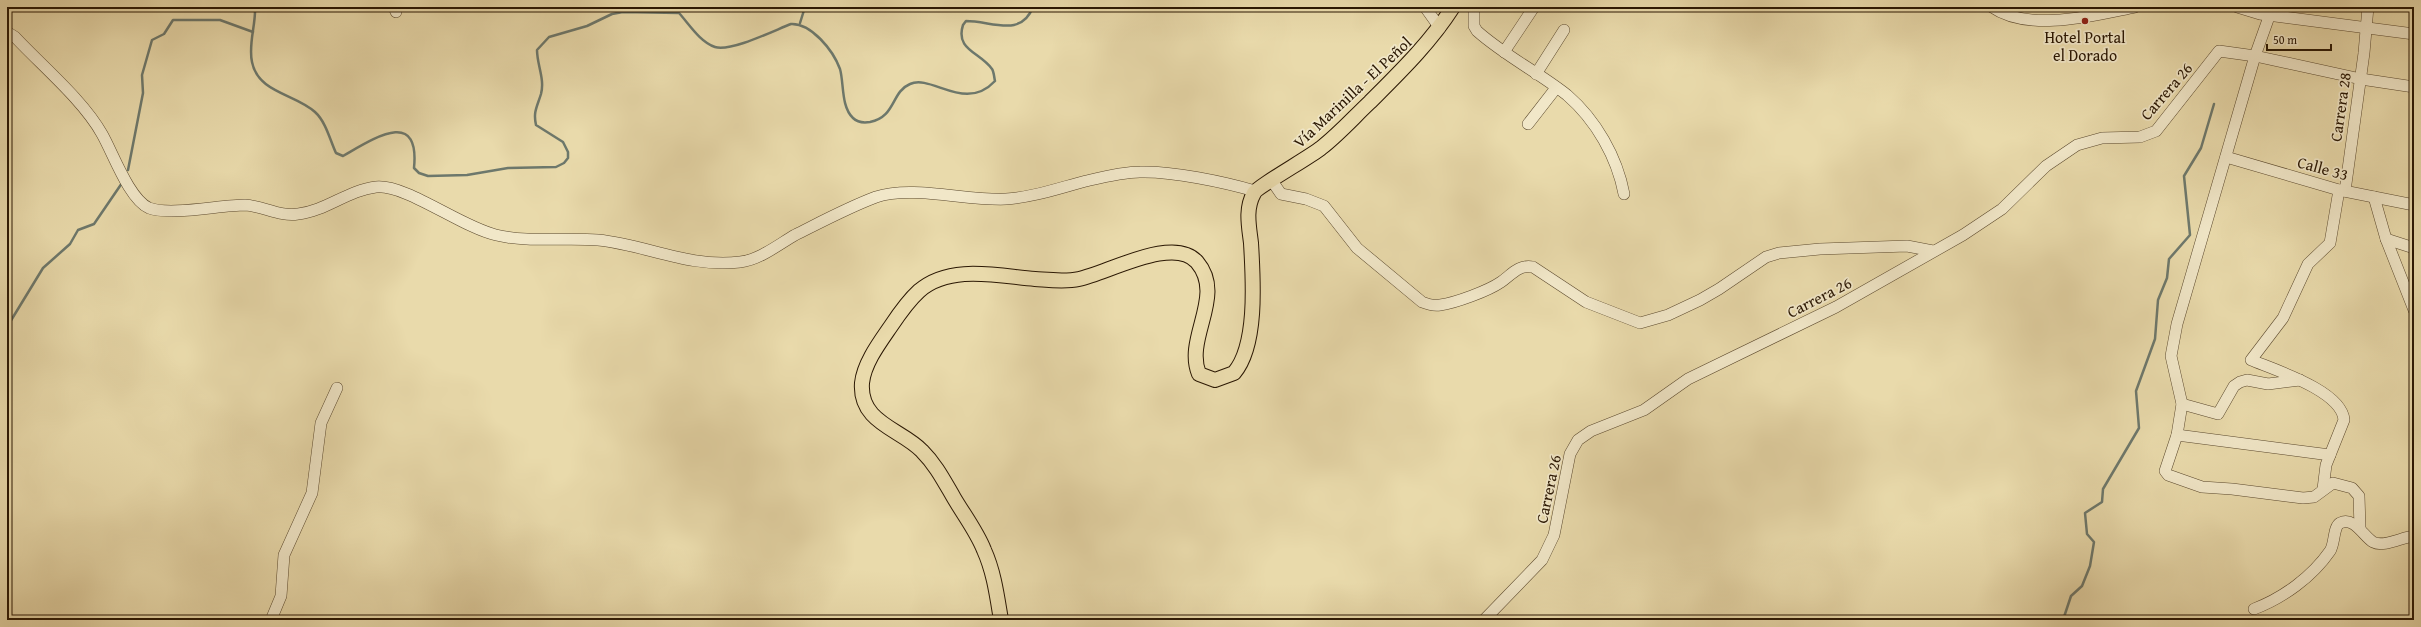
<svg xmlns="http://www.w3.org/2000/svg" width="2421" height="627" viewBox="0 0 2421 627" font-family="'Gentium Book Plus',serif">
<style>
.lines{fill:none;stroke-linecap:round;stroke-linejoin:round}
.stream{stroke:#6d786c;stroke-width:2.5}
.minor-casing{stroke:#5a482d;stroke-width:12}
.major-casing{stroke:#2a1703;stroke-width:16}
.minor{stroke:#f1e7c8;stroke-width:11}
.major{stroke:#e9daab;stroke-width:14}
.poi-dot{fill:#8f2418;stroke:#f1e7c8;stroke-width:1.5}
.labels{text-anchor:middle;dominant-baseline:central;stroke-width:3.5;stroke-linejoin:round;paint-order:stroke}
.poi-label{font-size:16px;fill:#2a1703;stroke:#f1e7c8}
.street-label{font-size:16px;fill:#2a1703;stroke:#f1e7c8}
</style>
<rect width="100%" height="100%" fill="#e9daab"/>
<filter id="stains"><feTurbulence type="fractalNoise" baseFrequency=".005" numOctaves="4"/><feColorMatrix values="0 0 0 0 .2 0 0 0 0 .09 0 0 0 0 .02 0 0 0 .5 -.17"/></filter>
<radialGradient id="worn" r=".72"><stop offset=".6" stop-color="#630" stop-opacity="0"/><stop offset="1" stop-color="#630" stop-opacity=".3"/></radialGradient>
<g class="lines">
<!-- stream -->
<g class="stream">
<path d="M255,7C256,25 248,44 252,62C258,93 296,94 315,112C326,122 330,140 336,153L343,156C373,139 420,107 414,168L419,173L428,176L467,175L508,168L556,167L564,163L568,158V152L563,142L536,125C533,112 537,107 541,94C545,79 537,65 537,50L549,37L587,26L612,14L623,12L679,13C689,24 700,42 715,47C731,52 775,30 791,24C811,23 833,50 840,69C844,83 841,107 853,118C858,123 864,123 870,122C896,117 891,92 910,84C932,74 965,113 995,81C994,77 994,72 992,69C980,52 955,50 963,25L966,21C992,21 1021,38 1033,7"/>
<polyline points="800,23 805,7"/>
<polyline points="128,170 143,93 142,75 152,40 164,34 173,20 220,20 253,32"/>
<polyline points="7,327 43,268 70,244 78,230 94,224 122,183"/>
<polyline points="2063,620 2071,596 2082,586 2090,566 2094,542 2087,534 2085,513 2102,502 2103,489 2139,428 2136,391 2155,339 2158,300 2167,278 2169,259 2190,235 2184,176 2201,148 2214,104"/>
</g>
<!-- minor casing -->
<g class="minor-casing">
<g id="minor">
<polyline points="394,7 396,12"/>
<polyline points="1425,7 1440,28"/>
<path d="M1474,7V26L1477,31C1505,56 1538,72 1567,95C1596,120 1617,157 1624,194"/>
<path d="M1992,7C2029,33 2095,15 2135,7"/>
<polyline points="2237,7 2260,14 2414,34"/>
<polyline points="2277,7 2270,14 2255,56 2177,324 2171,356 2182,404 2177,435 2165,471 2168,475 2202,487 2232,489 2303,498 2314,497 2333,483 2352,488 2359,496 2360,528"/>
<path d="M7,32L15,37C42,66 83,100 102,134C113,153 129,199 149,208C170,216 220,205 245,205C263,206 280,217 298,214C326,211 348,190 376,187C406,184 461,227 496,235C529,243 565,237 598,240C647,245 688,268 740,262C759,260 778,245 795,235C821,222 849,207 876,197C912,185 967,201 1006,199C1034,197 1059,188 1086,181C1103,177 1123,172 1140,172C1172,171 1224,182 1255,191"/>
<polyline points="1504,52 1534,7"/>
<polyline points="1536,74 1564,30"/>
<polyline points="1528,124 1556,88"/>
<polyline points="2226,157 2339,190 2414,205"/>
<path d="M1272,181L1281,194L1306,199L1324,206L1357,248L1422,302C1427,304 1434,306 1440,305C1455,303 1488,291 1501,282C1511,275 1519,264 1533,267L1586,302L1640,323L1668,315L1700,300L1719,289L1766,257L1779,253L1820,249L1907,246L1933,251"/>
<polyline points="2345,191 2364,53 2368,7"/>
<polyline points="2374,197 2386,239 2414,310"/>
<polyline points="2386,239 2414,248"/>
<polyline points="2182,404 2218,414 2234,386 2240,382 2247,380 2268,384 2300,380"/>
<polyline points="2177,435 2330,455"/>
<path d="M2323,489L2326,465L2344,420C2342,391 2275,370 2251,360L2283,318L2308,264L2330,243L2339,190"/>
<path d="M2254,609C2283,598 2312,577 2330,551C2335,544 2333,527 2340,523C2354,516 2364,537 2373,542C2384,548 2402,537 2414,536"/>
<polyline points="271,620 281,596 284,555 312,493 321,423 337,388"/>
<polyline points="1484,620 1542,560 1554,535 1570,454 1578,440 1591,431 1644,410 1688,379 1836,307 1963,235 2002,209 2046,166 2077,145 2102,138 2140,137 2156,131 2219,51 2255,56 2361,79 2414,87"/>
</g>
</g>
<!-- major casing -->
<g class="major-casing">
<path id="major" d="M1001,620C997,596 994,572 984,550C977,532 964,515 954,498C944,481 936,465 922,451C901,429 859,423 862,383C864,363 880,342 891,326C899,314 908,301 919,291C950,264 998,276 1035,279C1050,280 1065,282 1079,279C1108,273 1174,235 1197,262C1226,296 1184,338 1199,374L1215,380L1234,373C1258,345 1253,278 1251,243C1249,226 1245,209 1254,193C1257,187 1310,157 1321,148C1339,134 1354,117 1370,102C1400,72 1430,43 1453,7"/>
</g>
<!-- minor -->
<use href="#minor" class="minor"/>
<!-- major -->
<use href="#major" class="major"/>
</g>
<!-- markers -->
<circle class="poi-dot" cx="2085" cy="21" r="4"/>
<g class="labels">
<!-- poi labels -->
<g class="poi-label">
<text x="2085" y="37">Hotel Portal<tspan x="2085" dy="18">el Dorado</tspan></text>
</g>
<!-- street labels -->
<g class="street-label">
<text transform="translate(2166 91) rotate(-49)">Carrera 26</text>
<text transform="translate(1352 92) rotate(-43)">Vía Marinilla - El Peñol</text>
<text transform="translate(2340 107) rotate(-82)">Carrera 28</text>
<text transform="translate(2323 168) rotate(15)">Calle 33</text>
<text transform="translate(1819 297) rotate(-27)">Carrera 26</text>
<text transform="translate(1548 489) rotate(-78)">Carrera 26</text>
</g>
</g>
<!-- margin -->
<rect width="2421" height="627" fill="none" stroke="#e9daab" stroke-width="24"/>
<rect x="8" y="8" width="2405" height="611" fill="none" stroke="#2a1703" stroke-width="2"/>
<rect x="12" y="12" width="2397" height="603" fill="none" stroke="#2a1703"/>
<!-- scale -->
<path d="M2267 44v6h64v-6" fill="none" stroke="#2a1703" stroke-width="2"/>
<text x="2273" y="44" font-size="12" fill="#2a1703" stroke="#f1e7c8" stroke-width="3" paint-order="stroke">50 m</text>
<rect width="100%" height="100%" filter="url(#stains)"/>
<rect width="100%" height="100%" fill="url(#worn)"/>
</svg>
